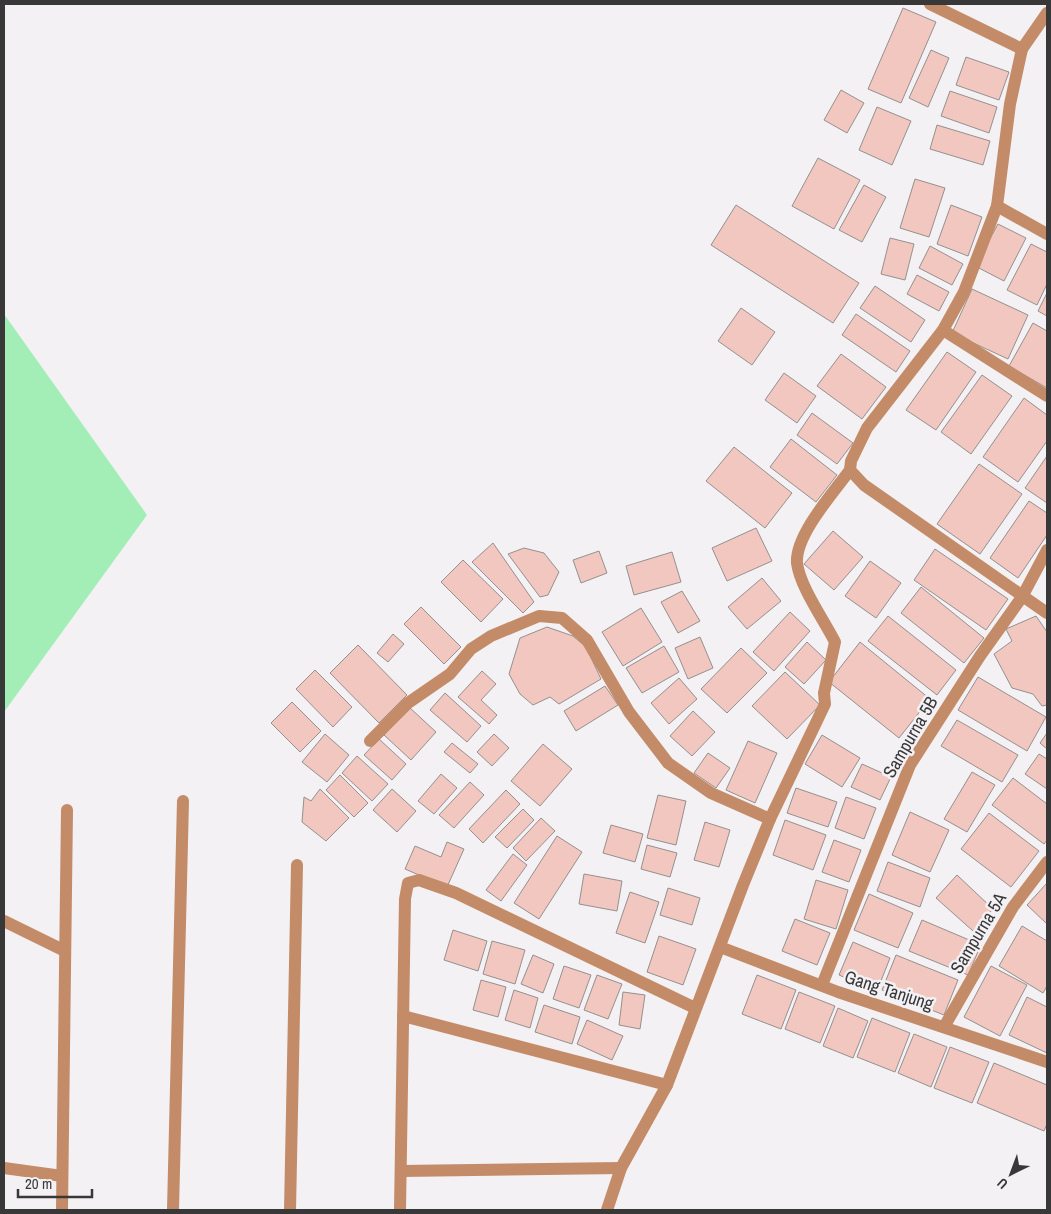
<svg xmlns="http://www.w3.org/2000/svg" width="1051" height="1214" viewBox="0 0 1051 1214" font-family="'Archivo Narrow',sans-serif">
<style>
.green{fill:#a2eeb6}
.building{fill:#f2c7bf;stroke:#94908f}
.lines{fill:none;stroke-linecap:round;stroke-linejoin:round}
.minor{stroke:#c38b67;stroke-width:12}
.labels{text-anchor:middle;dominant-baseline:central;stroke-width:5;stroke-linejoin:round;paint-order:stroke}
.street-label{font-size:18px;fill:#393839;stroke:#f3f1f4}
</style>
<rect width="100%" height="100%" fill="#f3f1f4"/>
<!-- green -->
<polygon class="green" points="4,314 147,515 4,712"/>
<!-- building -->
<g class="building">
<polygon points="903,8 936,22 901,103 868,89"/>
<polygon points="931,50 949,58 928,107 909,98"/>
<polygon points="966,57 1009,72 999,100 956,85"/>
<polygon points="841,90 864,103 847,133 824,120"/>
<polygon points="950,91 997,107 989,133 941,116"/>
<polygon points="877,107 911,121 892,165 859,150"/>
<polygon points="937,125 990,141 983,165 930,149"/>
<polygon points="818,158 860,180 834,229 792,206"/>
<polygon points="915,179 945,188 929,237 900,228"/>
<polygon points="864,185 886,197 862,242 839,230"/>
<polygon points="736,205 859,283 833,323 711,245"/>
<polygon points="951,205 982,217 968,256 937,244"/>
<polygon points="998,224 1026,238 1004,281 975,266"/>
<polygon points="890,238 914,244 905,280 881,274"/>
<polygon points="1031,244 1047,252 1047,284 1037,305 1007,290"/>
<polygon points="930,246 963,264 952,285 919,268"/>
<polygon points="917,275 949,292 939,311 907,294"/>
<polygon points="875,286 925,320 911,342 860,308"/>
<polygon points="972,289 1028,315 1008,359 952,333"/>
<polygon points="1047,293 1047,316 1038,311"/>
<polygon points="741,308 775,332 752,365 718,341"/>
<polygon points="856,314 910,351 896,372 842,335"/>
<polygon points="1033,323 1047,331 1047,388 1009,366"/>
<polygon points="947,352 976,372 936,430 906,410"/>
<polygon points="841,354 886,387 862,419 817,386"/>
<polygon points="784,373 816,396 797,423 765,400"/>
<polygon points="982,375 1012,396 971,454 941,432"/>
<polygon points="1024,398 1047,415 1047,441 1018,482 983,457"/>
<polygon points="812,413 853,443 837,464 797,435"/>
<polygon points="791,439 837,475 816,502 770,467"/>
<polygon points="734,447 792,493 765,528 706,481"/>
<polygon points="1047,456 1047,503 1025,488"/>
<polygon points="979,464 1022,494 980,554 937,524"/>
<polygon points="1029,501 1047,513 1047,535 1018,578 990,558"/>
<polygon points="756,528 772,561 727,581 712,548"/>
<polygon points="833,531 863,557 834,590 804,564"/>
<polygon points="493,543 534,602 523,613 472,562"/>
<polygon points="524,548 544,553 559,572 548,595 540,597 508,554"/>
<polygon points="935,549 1008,599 986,630 914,580"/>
<polygon points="599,551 607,573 581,583 573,560"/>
<polygon points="672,552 681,582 634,595 626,566"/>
<polygon points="463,560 503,599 481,622 441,582"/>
<polygon points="870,561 901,583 876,618 845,596"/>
<polygon points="762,578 781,601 747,629 728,607"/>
<polygon points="921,587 984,638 964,663 901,613"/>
<polygon points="682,591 700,621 678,633 661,602"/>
<polygon points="421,607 461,647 444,664 404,624"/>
<polygon points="641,608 662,642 623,666 602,632"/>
<polygon points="790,612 810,631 774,671 753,652"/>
<polygon points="888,616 956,670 937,695 868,641"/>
<polygon points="1036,616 1047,632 1047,705 1042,706 1033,694 1012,688 994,654 1012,641 1006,629"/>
<polygon points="547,627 573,636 586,647 601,679 559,704 550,697 533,705 520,694 509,674 520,638"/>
<polygon points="393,634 404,644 388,662 377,653"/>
<polygon points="700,637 713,668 688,679 675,648"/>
<polygon points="807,642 826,660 804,684 785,667"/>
<polygon points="860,642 930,699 899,738 829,682"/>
<polygon points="358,645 407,695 379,723 330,673"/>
<polygon points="664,646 679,672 642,693 626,668"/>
<polygon points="741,648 767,673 727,713 701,689"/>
<polygon points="315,670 352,707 333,727 296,689"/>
<polygon points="482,671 496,684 481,700 497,715 489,724 458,697"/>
<polygon points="785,672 820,705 787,739 752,706"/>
<polygon points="978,677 1046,717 1027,751 958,710"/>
<polygon points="679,678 697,699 669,724 651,703"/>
<polygon points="605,686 618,705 576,731 564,711"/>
<polygon points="445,693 481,726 467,742 430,710"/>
<polygon points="292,702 321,731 300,752 271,723"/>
<polygon points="409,707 436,732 411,760 384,735"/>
<polygon points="693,711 715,732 692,756 670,736"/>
<polygon points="957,720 1018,755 1002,782 941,746"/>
<polygon points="1047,733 1047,749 1040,743"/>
<polygon points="325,734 349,755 327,782 302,762"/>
<polygon points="494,734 509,748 492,766 477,752"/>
<polygon points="822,735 860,758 842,787 805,764"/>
<polygon points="379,739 406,764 392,780 364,755"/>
<polygon points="748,741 777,753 755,803 726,790"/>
<polygon points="452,743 478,764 470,773 444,752"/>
<polygon points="543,744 572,769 540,806 511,781"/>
<polygon points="708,753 730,768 716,788 694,773"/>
<polygon points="1039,754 1047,759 1047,789 1025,774"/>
<polygon points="357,756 388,784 372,801 342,773"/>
<polygon points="862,764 891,777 880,800 851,787"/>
<polygon points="972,772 995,785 967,832 944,819"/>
<polygon points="441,774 457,788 434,814 418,801"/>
<polygon points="340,775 368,803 354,817 326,790"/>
<polygon points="1013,778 1047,804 1047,840 1044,844 992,805"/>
<polygon points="470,782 484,795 454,828 439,815"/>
<polygon points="796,788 837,802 828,827 787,813"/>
<polygon points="320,789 349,818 326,841 302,822 304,797 311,801"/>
<polygon points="392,789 416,811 397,832 373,810"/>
<polygon points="506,790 520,804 483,843 469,829"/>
<polygon points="658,795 686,801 676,845 647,838"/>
<polygon points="846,797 876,808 864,839 835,828"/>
<polygon points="523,809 534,820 507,848 495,837"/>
<polygon points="910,812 949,830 930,872 892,855"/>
<polygon points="989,813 1039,851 1011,887 961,849"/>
<polygon points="541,818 555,831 526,861 513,848"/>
<polygon points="785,820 826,835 813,870 773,855"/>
<polygon points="705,822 730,830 719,867 694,860"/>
<polygon points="611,825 643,834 635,862 603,853"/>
<polygon points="557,836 582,852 539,919 514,903"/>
<polygon points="834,840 861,850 849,882 822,872"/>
<polygon points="447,842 464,849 447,887 405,869 415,846 441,857"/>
<polygon points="647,845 677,853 670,877 641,869"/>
<polygon points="513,854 527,865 501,901 486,890"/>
<polygon points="888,862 930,878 920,907 877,891"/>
<polygon points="584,874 622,881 617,911 579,904"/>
<polygon points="957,875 993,909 973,931 936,898"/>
<polygon points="816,880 848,890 836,929 804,919"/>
<polygon points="1047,883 1047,924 1027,905"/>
<polygon points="668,888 700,898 692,925 660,915"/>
<polygon points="630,892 659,902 645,943 616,933"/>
<polygon points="869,894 913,913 898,948 854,930"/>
<polygon points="795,919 830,933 817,965 782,951"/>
<polygon points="922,920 981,945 968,975 909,951"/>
<polygon points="1022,926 1047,941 1047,986 1043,993 999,966"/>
<polygon points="453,930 487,941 478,971 444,960"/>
<polygon points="659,936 696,949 683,985 647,972"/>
<polygon points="492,941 525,950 515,984 483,974"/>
<polygon points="853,942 890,958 877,991 839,975"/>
<polygon points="533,955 554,964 543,993 521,984"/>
<polygon points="896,955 958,980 944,1015 882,990"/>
<polygon points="564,966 591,975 579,1008 553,999"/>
<polygon points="991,966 1027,985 1000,1036 964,1017"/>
<polygon points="597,975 622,984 608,1019 584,1010"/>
<polygon points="757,975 796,990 781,1029 742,1014"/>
<polygon points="481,980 506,987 498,1017 473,1010"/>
<polygon points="514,990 538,998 530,1028 505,1020"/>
<polygon points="623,992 645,995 640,1029 619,1025"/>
<polygon points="799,992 835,1006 820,1043 785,1029"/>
<polygon points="1027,997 1047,1007 1047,1053 1009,1035"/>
<polygon points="544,1005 580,1017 572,1044 535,1032"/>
<polygon points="838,1008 868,1021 853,1058 823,1046"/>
<polygon points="872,1018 910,1033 895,1072 857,1057"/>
<polygon points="587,1020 623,1036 612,1060 577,1044"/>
<polygon points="914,1034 947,1047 931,1087 898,1073"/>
<polygon points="950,1047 989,1062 972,1103 934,1088"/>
<polygon points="994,1063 1047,1085 1047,1124 1044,1131 977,1103"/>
</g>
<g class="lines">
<!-- minor -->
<g class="minor">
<polyline points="930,4 1022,49 1010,104 997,206 964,292 943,330 867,428 851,461 850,470 864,485 1047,613"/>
<polyline points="1022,49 1047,13"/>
<polyline points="997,206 1047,234"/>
<polyline points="943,330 1047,396"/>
<polyline points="370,741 408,703 450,674 471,649 491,636 539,616 562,618 587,640 629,712 668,763 711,793 770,819"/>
<polyline points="4,921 65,951"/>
<polyline points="720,947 838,992 1047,1062"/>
<polyline points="822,985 910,765 980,656 1022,597 1047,550"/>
<polyline points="403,1016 667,1085"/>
<polyline points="944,1027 1013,907 1047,862"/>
<polyline points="4,1168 62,1176"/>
<polyline points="401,1171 621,1168"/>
<polyline points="62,1210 67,810"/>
<polyline points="173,1210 183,801"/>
<polyline points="290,1210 297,865"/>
<polyline points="400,1210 405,899 408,883 419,880 456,893 695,1008"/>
<path d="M607,1210L621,1168L667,1085L743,885L770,819L825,704L824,693L835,642C824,620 800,587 797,563C795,535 834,492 850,470"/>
</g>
</g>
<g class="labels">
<!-- street labels -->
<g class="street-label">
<text transform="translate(910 737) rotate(-60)">Sampurna 5B</text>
<text transform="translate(978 933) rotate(-59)">Sampurna 5A</text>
<text transform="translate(889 990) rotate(18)">Gang Tanjung</text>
</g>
</g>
<!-- border -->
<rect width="1051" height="1214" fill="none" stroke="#393839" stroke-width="10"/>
<!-- north arrow -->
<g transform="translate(1011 1174) rotate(222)" stroke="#f3f1f4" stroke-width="4" paint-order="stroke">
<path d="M0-4L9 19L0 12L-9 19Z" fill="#393839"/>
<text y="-8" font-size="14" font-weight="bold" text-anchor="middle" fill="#393839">U</text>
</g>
<!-- scale -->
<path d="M18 1189v8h74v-8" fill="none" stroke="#393839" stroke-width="2.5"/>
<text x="25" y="1189" font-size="15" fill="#393839" stroke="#f3f1f4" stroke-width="4" paint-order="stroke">20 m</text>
</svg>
